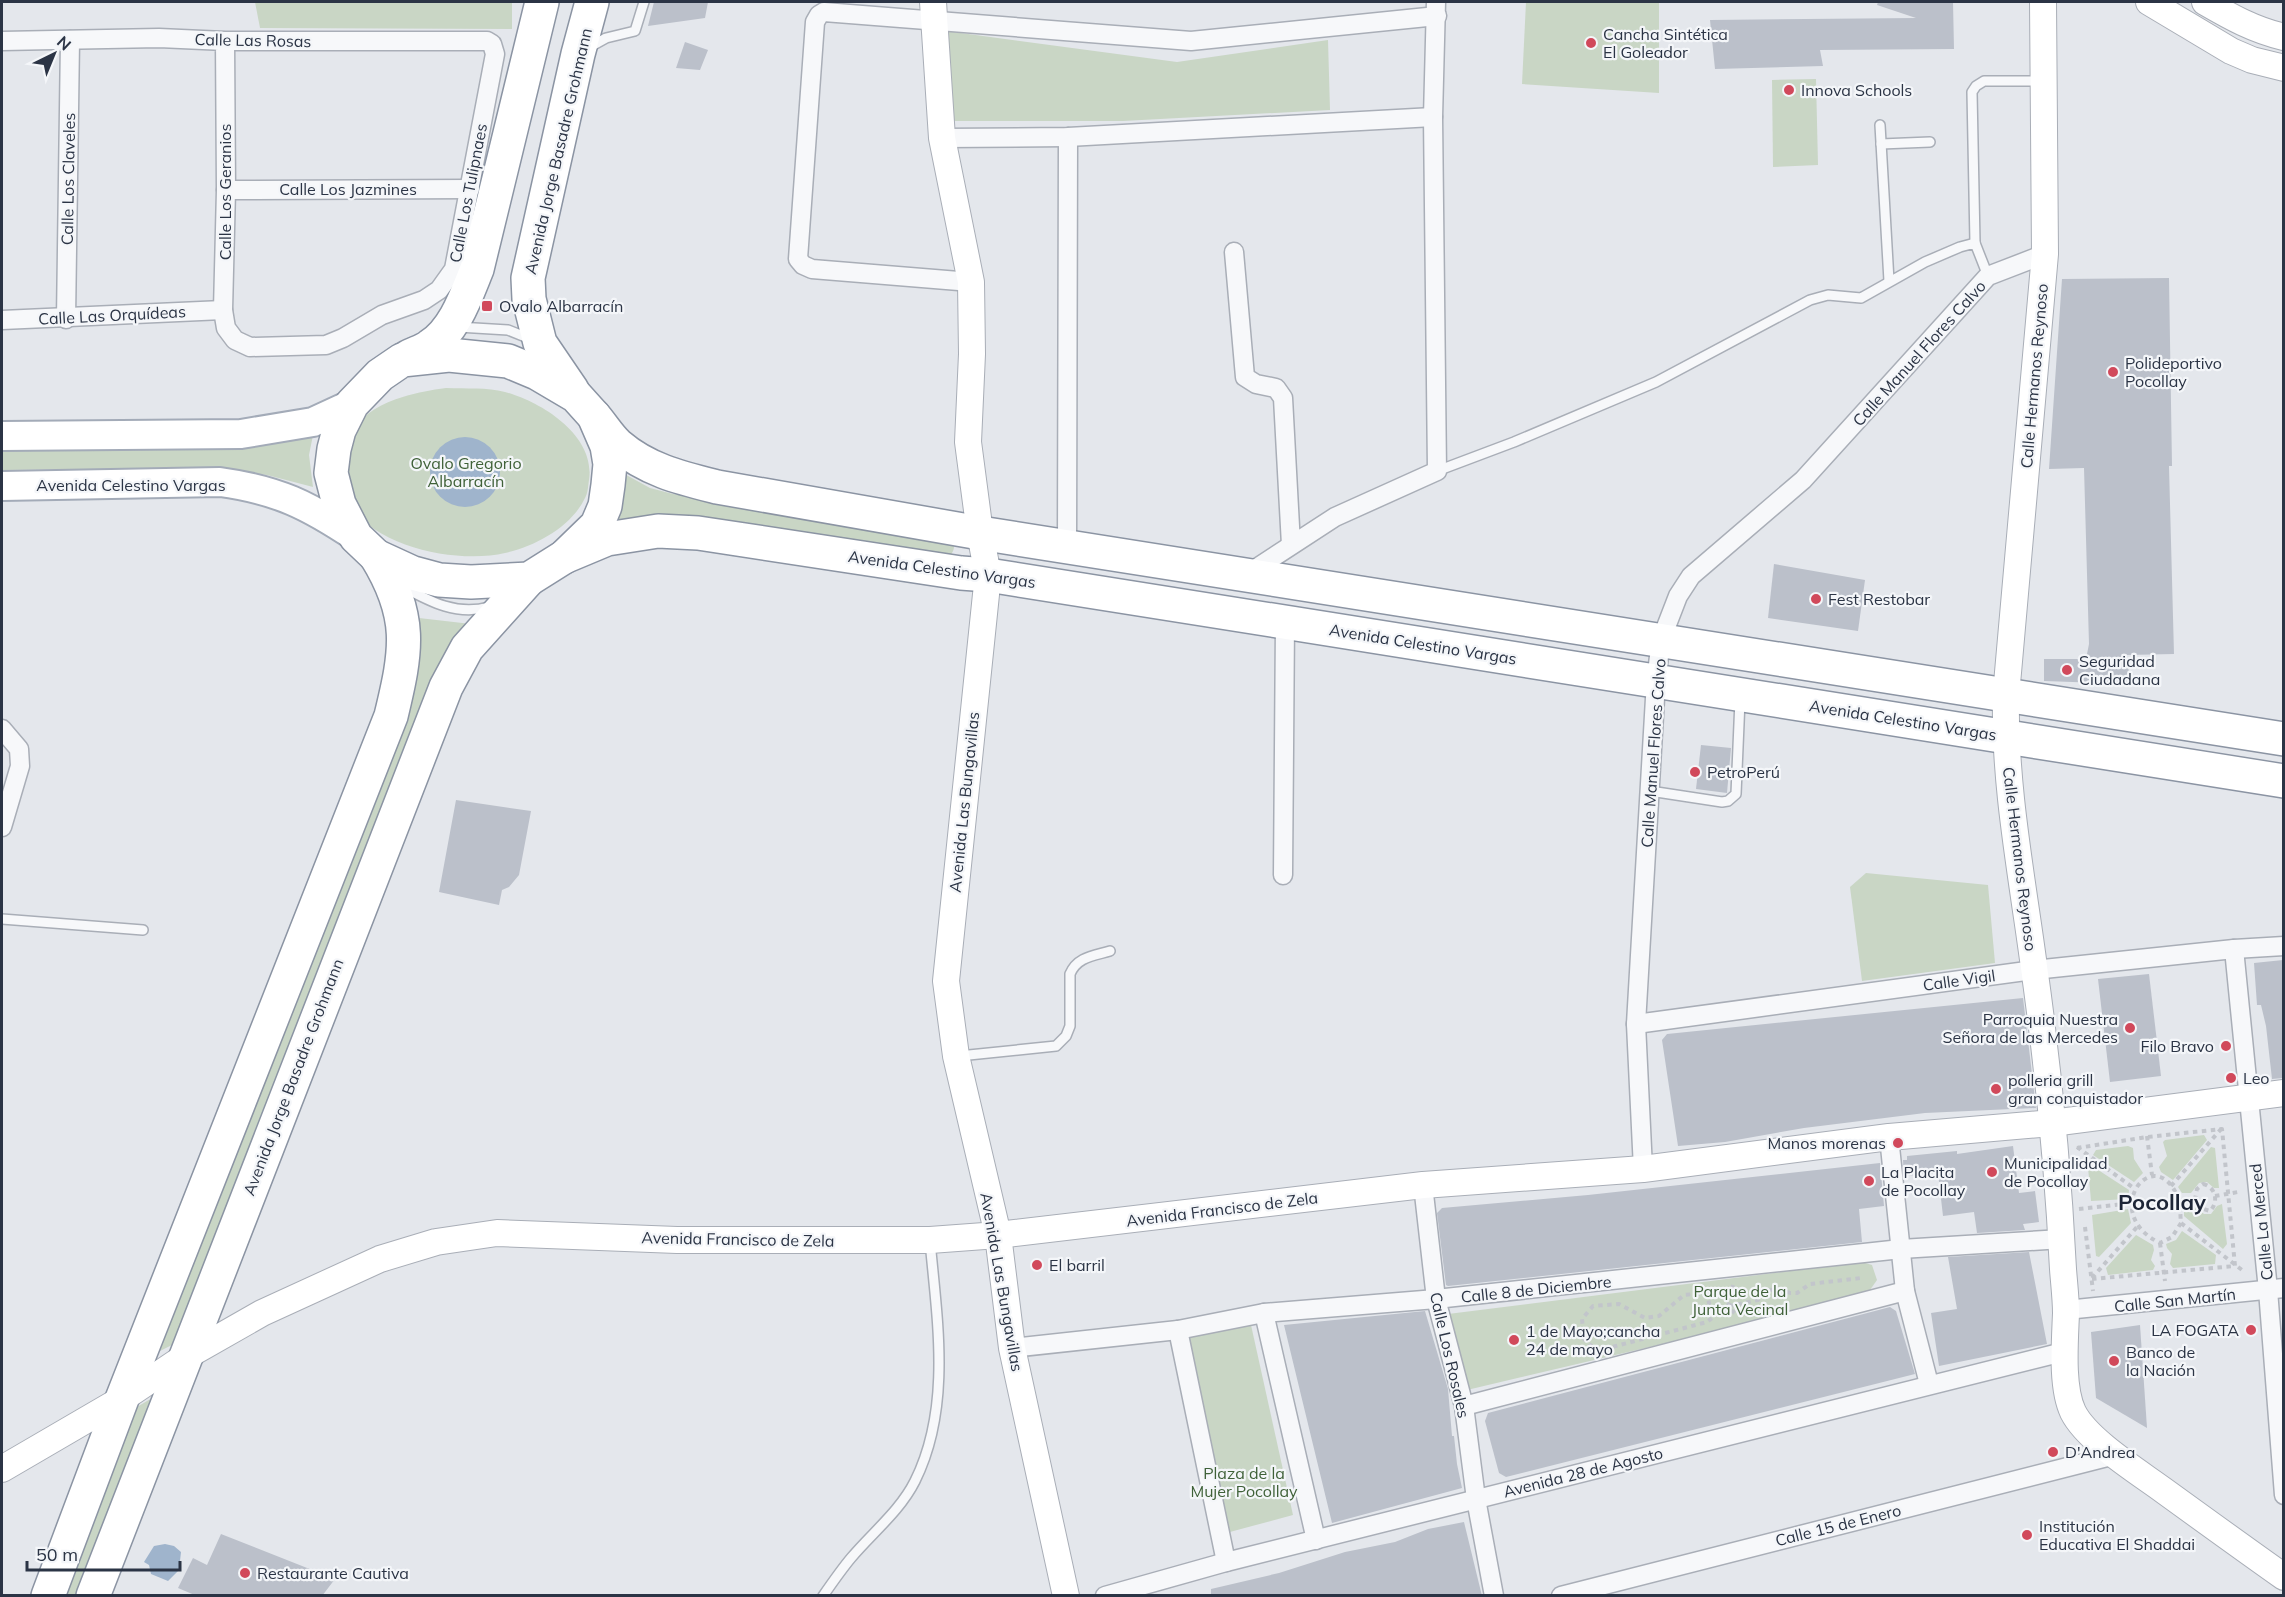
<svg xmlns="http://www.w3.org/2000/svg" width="2285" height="1597" viewBox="0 0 2285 1597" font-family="Mulish,sans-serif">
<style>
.green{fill:#c9d6c5}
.water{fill:#9fb4cc}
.building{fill:#bbc0ca}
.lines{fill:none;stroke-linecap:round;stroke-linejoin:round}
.lane-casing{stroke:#a9aeb7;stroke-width:12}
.street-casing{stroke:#a9aeb7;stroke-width:21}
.secondary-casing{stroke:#a9aeb7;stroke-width:28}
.primary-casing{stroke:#a3abb8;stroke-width:32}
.highway-casing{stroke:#8b94a3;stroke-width:36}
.path{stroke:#c2c5cb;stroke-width:4;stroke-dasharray:4.5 4.5;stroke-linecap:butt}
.lane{stroke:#f7f8fa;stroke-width:9}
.street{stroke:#f7f8fa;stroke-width:18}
.secondary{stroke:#fff;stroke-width:26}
.primary{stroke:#fff;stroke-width:28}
.highway{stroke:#fff;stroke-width:33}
.poi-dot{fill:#d1495b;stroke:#f4f6f9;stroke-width:2}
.labels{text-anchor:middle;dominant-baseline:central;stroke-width:4.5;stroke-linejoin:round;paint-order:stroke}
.poi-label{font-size:16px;fill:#2b3445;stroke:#f4f6f9;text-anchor:start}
.street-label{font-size:16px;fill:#2b3445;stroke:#f4f6f9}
.park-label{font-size:16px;fill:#3f6138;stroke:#f4f6f9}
.district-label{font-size:22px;font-weight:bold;fill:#1d2536;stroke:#f4f6f9}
</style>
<rect width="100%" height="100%" fill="#e4e7ec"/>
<!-- green -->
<g class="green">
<polygon points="255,2 512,2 512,29 260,28"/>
<polygon points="1526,2 1659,2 1659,93 1522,84"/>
<polygon points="946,31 1177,62 1328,40 1330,110 1123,121 953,121"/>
<polygon points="1816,79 1818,165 1773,167 1772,80"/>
<path d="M446,388C466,389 487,387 505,392C542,402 596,436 589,480C588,486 588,493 585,498C571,527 536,546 505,553C455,565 355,545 343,486C341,476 345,461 347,450C352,405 409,393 446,388Z"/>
<polygon points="314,430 309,455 313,487 267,475 216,468 2,470 2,446"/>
<path d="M619,471L650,488L673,494L943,533C958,542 957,551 944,561L611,526Z"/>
<polygon points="419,618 471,624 178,1342 150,1356 419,645"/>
<polygon points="1866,873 1988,885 1995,963 1862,981 1850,887"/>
<polygon points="2204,1135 2207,1140 2173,1180 2161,1172 2159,1167 2167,1156 2163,1142 2165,1140"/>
<polygon points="2128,1146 2133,1148 2134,1159 2143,1173 2134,1182 2093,1155 2096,1150"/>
<polygon points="2211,1147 2215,1148 2219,1188 2214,1188 2207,1182 2199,1183 2191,1193 2182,1193 2178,1187"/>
<polygon points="2092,1166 2129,1190 2128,1199 2091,1201 2088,1167"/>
<polygon points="2222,1204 2227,1244 2223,1249 2184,1216 2184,1207 2194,1206 2204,1214 2211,1214 2217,1206"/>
<polygon points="2128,1209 2131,1223 2099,1257 2096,1256 2092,1215"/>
<polygon points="2182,1231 2216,1255 2215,1264 2173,1268 2170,1264 2172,1254 2167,1248 2166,1244 2176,1240"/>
<polygon points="2136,1235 2153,1245 2154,1250 2151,1260 2155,1266 2153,1270 2108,1275 2106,1268"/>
<polygon points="1862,1262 1872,1265 1877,1280 1870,1290 1860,1294 1722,1330 1467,1390 1448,1314"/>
<polygon points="1251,1325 1293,1515 1215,1536 1171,1335"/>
<polygon points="159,1394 81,1595 58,1596 130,1411"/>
</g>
<!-- water -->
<g class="water">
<circle cx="465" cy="472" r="35"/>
<polygon points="165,1544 174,1546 181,1552 179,1570 168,1581 151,1574 149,1565 144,1562 154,1546"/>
</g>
<!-- building -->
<g class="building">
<polygon points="654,2 708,2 705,18 648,26"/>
<polygon points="1878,2 1953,2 1954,49 1820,50 1823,66 1715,69 1710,20 1916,18 1877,5"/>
<polygon points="685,42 708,50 700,70 676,68"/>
<polygon points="2169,278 2172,466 2169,466 2174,654 2127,655 2130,684 2044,681 2044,659 2086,659 2089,644 2084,468 2049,469 2062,279"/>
<polygon points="1774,564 1865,580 1858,631 1768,618"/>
<polygon points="1701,745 1731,748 1727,793 1696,789"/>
<polygon points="456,800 531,811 519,875 509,887 502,890 499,905 439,892"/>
<polygon points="2283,960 2283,1078 2272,1079 2266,1026 2261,1005 2257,1005 2254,963"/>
<polygon points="2149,974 2161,1076 2110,1082 2098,979"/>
<polygon points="2023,998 2036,1108 1925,1113 1804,1128 1725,1142 1678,1146 1662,1040 1667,1034"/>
<polygon points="2013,1146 2019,1193 2035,1191 2039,1222 2023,1224 2025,1230 1977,1233 1974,1212 1943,1216 1938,1173 1904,1176 1903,1160 1907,1160 1907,1156 1957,1151 1957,1154"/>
<polygon points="1880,1163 1884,1206 1859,1209 1862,1242 1448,1286 1446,1285 1437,1213 1442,1208 1588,1195"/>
<polygon points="2029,1252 2047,1344 1939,1366 1931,1313 1957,1309 1948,1257"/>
<polygon points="1890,1307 1896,1311 1915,1374 1506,1477 1499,1473 1485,1421 1488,1413"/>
<polygon points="1425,1311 1448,1389 1452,1436 1454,1436 1457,1464 1462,1488 1332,1523 1284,1325"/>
<polygon points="2140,1325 2147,1428 2096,1398 2091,1332"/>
<polygon points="1464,1522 1482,1596 1211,1596 1211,1589 1279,1573 1345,1552 1395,1542 1428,1529"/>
<polygon points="221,1534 335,1579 322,1596 197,1596 178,1588 193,1558 207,1565"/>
</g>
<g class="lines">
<!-- lane casing -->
<g class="lane-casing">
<g id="lane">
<polyline points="588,48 606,38 635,31 644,2"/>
<polyline points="1880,125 1889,281"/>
<polyline points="1881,144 1930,142"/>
<polyline points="1975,243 1972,92 1976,86 1984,81 2042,81"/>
<polyline points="458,327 508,330 533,340"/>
<polyline points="1437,471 1514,442 1656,382 1810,300 1828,295 1861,298 1925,262 1960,247 1975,243 1988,276"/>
<path d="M403,587C431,602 457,616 489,607"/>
<polyline points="1650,791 1722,802 1728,801 1736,794 1740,700"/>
<polyline points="2,919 143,930"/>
<path d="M959,1056L1056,1046L1066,1036L1070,1026V974C1077,957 1093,956 1110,951"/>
<path d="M823,1596C832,1583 841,1570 851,1558C872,1533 900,1511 915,1481C952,1407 937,1319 930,1241"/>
</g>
</g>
<!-- street casing -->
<g class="street-casing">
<g id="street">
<polyline points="2,41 159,38 225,41 487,41 492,44 495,54 454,269 439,290 424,300 382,315 343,338 326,345 250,347 235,340 226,328 223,310 226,190 225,41"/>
<polyline points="942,138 1068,137 1433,117"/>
<polyline points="226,190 470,189"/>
<polyline points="1234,252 1245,377 1256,384 1276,388 1283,398 1291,545"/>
<polyline points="971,282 812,269 803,265 798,259 815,22 819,15 824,12 1191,41 1437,16"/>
<polyline points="66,319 70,40"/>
<polyline points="2,320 223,310"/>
<polyline points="1067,546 1068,137"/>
<polyline points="1246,575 1335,517 1437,471 1433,117 1436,2"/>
<polyline points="2,729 19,749 20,766 2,827"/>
<polyline points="1283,875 1285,622"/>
<polyline points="2234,949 2268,1290 2284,1495"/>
<polyline points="1636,1024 2034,970 2234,949 2284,946"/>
<polyline points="1889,1137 1905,1291 1929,1384"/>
<polyline points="1643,1169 1636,1024 1656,681 1661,640 1678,596 1691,576 1803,480 1988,276 2045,254"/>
<polyline points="1423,1185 1436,1299 1464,1406 1476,1499 1494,1596"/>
<polyline points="2066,1310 2284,1288"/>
<polyline points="1264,1313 1316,1540"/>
<polyline points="1178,1330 1226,1562"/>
<polyline points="1012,1348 1178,1330 1264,1313 1436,1299 1901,1249 2062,1239"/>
<polyline points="1464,1406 1905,1291"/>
<polyline points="1105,1596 1226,1562 2063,1352"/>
<polyline points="1561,1596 2115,1455"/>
</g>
</g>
<!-- secondary casing -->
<g class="secondary-casing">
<g id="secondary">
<polyline points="933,2 942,138 971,282 972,354 968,442 980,533 988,575 946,981 956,1056 998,1235 1012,1348 1066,1596"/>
<path d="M2043,2L2045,254L2006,695C2004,786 2022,876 2034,967C2048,1067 2058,1168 2063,1269C2064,1283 2066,1299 2066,1313C2065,1341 2061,1387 2073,1412C2087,1440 2137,1471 2163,1490C2203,1519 2243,1548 2284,1577"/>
<polyline points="2149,2 2231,51 2252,60 2284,68"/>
<path d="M2205,2C2231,17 2254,30 2284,37"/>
<polyline points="2,1469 122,1399 183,1358 262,1313 380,1259 436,1242 497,1233 677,1240 930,1240 998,1235 1423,1185 1643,1169 1889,1137 2052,1123 2284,1093"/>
</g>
</g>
<!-- primary casing -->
<g class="primary-casing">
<g id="primary">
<polyline points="2,436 241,434 313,422 352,404"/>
<path d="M2,486L220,482C278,490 308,505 356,537"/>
</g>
</g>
<!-- highway casing -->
<g class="highway-casing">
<g id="highway">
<polygon points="449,355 508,361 537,373 576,396 594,416 607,446 610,464 608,485 605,506 597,525 564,557 529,579 471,582 439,580 413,573 376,556 356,537 339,504 331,473 334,449 339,430 352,404 380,375 402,360"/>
<path d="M408,357C415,353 424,351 430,346C455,330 466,296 477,269L542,2"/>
<polyline points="572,390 540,343 529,299 528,278 578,54 592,2"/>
<path d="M594,416C602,425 609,437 618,445C647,470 681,478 717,487L980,533L2284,739"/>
<polyline points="564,557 607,539 658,531 698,533 961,573 988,575 2284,781"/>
<path d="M48,1596L122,1399L391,716C407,650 413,616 376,556"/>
<polyline points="93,1596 446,687 467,648 529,579"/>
</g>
</g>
<!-- path -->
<g class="path">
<polyline points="2147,1136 2152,1175"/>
<polyline points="2077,1147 2135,1189"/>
<polyline points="2077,1148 2147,1137 2222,1129 2235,1266 2092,1279"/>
<path d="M2203,1184C2216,1187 2219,1202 2210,1211L2200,1208L2195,1199L2197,1189Z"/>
<polyline points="2171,1186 2222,1128"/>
<polyline points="2215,1196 2238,1192"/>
<polyline points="2179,1201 2195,1199"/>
<polyline points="2079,1209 2132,1203"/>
<path d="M2181,1223L2172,1237L2160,1243C2099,1214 2152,1142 2177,1195C2181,1203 2180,1215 2181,1223L2242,1270"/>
<polyline points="2085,1227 2093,1291"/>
<polyline points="2160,1243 2165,1281"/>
<polyline points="2092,1278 2137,1227"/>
<polyline points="1733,1285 1728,1307 1737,1315"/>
<polygon points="1704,1293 1708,1298 1712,1318 1707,1322 1597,1351 1584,1339 1582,1319 1593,1306 1619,1304 1645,1318 1659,1316 1684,1295"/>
<polyline points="1711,1310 1758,1300 1770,1290 1780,1289 1790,1293 1797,1293 1810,1284 1861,1278"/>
</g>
<!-- lane -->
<use href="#lane" class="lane"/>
<!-- street -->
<use href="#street" class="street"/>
<!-- secondary -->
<use href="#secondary" class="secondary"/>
<!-- primary -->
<use href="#primary" class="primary"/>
<!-- highway -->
<use href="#highway" class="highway"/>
</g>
<!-- markers -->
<g class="poi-dot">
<circle cx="1591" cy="43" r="6"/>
<circle cx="1789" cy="90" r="6"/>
<rect x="481" y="300" width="12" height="12" rx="3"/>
<circle cx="2113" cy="372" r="6"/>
<circle cx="1816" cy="599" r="6"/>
<circle cx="2067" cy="670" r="6"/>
<circle cx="1695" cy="772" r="6"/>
<circle cx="2130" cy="1028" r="6"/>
<circle cx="2226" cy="1046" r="6"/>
<circle cx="2231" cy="1078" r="6"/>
<circle cx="1996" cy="1089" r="6"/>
<circle cx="1898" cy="1143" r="6"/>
<circle cx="1992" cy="1172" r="6"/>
<circle cx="1869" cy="1181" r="6"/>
<circle cx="1037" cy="1265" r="6"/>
<circle cx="2251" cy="1330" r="6"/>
<circle cx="1514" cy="1340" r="6"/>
<circle cx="2114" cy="1361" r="6"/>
<circle cx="2053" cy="1452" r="6"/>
<circle cx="2027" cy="1535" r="6"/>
<circle cx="245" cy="1573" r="6"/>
</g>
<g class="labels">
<!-- poi labels -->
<g class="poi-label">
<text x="1603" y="34">Cancha Sintética<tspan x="1603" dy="18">El Goleador</tspan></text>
<text x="1801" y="90">Innova Schools</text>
<text x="499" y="306">Ovalo Albarracín</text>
<text x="2125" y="363">Polideportivo<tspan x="2125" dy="18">Pocollay</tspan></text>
<text x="1828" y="599">Fest Restobar</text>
<text x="2079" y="661">Seguridad<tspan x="2079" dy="18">Ciudadana</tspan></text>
<text x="1707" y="772">PetroPerú</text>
<text x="2118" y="1019" text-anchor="end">Parroquia Nuestra<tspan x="2118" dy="18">Señora de las Mercedes</tspan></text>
<text x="2214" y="1046" text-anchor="end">Filo Bravo</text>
<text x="2243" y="1078">Leo</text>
<text x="2008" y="1080">polleria grill<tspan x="2008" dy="18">gran conquistador</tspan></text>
<text x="1886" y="1143" text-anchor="end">Manos morenas</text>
<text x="2004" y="1163">Municipalidad<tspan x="2004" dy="18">de Pocollay</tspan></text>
<text x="1881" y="1172">La Placita<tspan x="1881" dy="18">de Pocollay</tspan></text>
<text x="1049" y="1265">El barril</text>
<text x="2239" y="1330" text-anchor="end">LA FOGATA</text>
<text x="1526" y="1331">1 de Mayo;cancha<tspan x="1526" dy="18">24 de mayo</tspan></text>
<text x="2126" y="1352">Banco de<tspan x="2126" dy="18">la Nación</tspan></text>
<text x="2065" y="1452">D'Andrea</text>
<text x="2039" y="1526">Institución<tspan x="2039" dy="18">Educativa El Shaddai</tspan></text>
<text x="257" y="1573">Restaurante Cautiva</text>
</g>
<!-- street labels -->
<g class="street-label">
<text transform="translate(253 40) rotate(1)">Calle Las Rosas</text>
<text transform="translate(558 151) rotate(-77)">Avenida Jorge Basadre Grohmann</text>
<text transform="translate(68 179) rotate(-89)">Calle Los Claveles</text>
<text x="348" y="189">Calle Los Jazmines</text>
<text transform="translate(225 192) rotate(-90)">Calle Los Geranios</text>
<text transform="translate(468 193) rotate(-79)">Calle Los Tulipnaes</text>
<text transform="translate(112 315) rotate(-3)">Calle Las Orquídeas</text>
<text transform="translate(1919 353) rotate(-48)">Calle Manuel Flores Calvo</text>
<text transform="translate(2034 376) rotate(-85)">Calle Hermanos Reynoso</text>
<text x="131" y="485">Avenida Celestino Vargas</text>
<text transform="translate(942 569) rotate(8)">Avenida Celestino Vargas</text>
<text transform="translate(1423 644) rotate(9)">Avenida Celestino Vargas</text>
<text transform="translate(1903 720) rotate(9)">Avenida Celestino Vargas</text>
<text transform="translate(1653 753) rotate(-86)">Calle Manuel Flores Calvo</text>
<text transform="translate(964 802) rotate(-84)">Avenida Las Bungavillas</text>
<text transform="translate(2020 859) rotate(83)">Calle Hermanos Reynoso</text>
<text transform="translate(1959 980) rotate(-8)">Calle Vigil</text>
<text transform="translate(293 1077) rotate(-69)">Avenida Jorge Basadre Grohmann</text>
<text transform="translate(1222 1209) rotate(-7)">Avenida Francisco de Zela</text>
<text transform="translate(2261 1222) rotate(-96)">Calle La Merced</text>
<text transform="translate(738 1239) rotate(1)">Avenida Francisco de Zela</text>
<text transform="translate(1002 1282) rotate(80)">Avenida Las Bungavillas</text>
<text transform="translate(1536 1289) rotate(-6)">Calle 8 de Diciembre</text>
<text transform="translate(2175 1300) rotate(-6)">Calle San Martín</text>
<text transform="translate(1450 1355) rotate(77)">Calle Los Rosales</text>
<text transform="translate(1583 1472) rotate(-14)">Avenida 28 de Agosto</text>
<text transform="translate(1838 1525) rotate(-14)">Calle 15 de Enero</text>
</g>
<!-- park labels -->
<g class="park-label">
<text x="466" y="463">Ovalo Gregorio<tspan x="466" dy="18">Albarracín</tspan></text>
<text x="1740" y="1291">Parque de la<tspan x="1740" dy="18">Junta Vecinal</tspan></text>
<text x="1244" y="1473">Plaza de la<tspan x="1244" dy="18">Mujer Pocollay</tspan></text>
</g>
<!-- district labels -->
<g class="district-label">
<text x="2162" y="1202">Pocollay</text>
</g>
</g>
<!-- border -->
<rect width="2285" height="1597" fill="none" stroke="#2b3445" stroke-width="6"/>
<!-- north arrow -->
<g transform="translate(54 54) rotate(43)" stroke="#f4f6f9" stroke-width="4.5" paint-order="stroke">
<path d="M0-4.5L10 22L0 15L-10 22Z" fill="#2b3445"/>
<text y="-9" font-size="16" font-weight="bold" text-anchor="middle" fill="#2b3445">N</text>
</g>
<!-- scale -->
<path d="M27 1561v9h153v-9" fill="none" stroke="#2b3445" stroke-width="3"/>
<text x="36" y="1561" font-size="18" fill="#2b3445" stroke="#f4f6f9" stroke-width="4.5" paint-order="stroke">50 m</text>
</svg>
